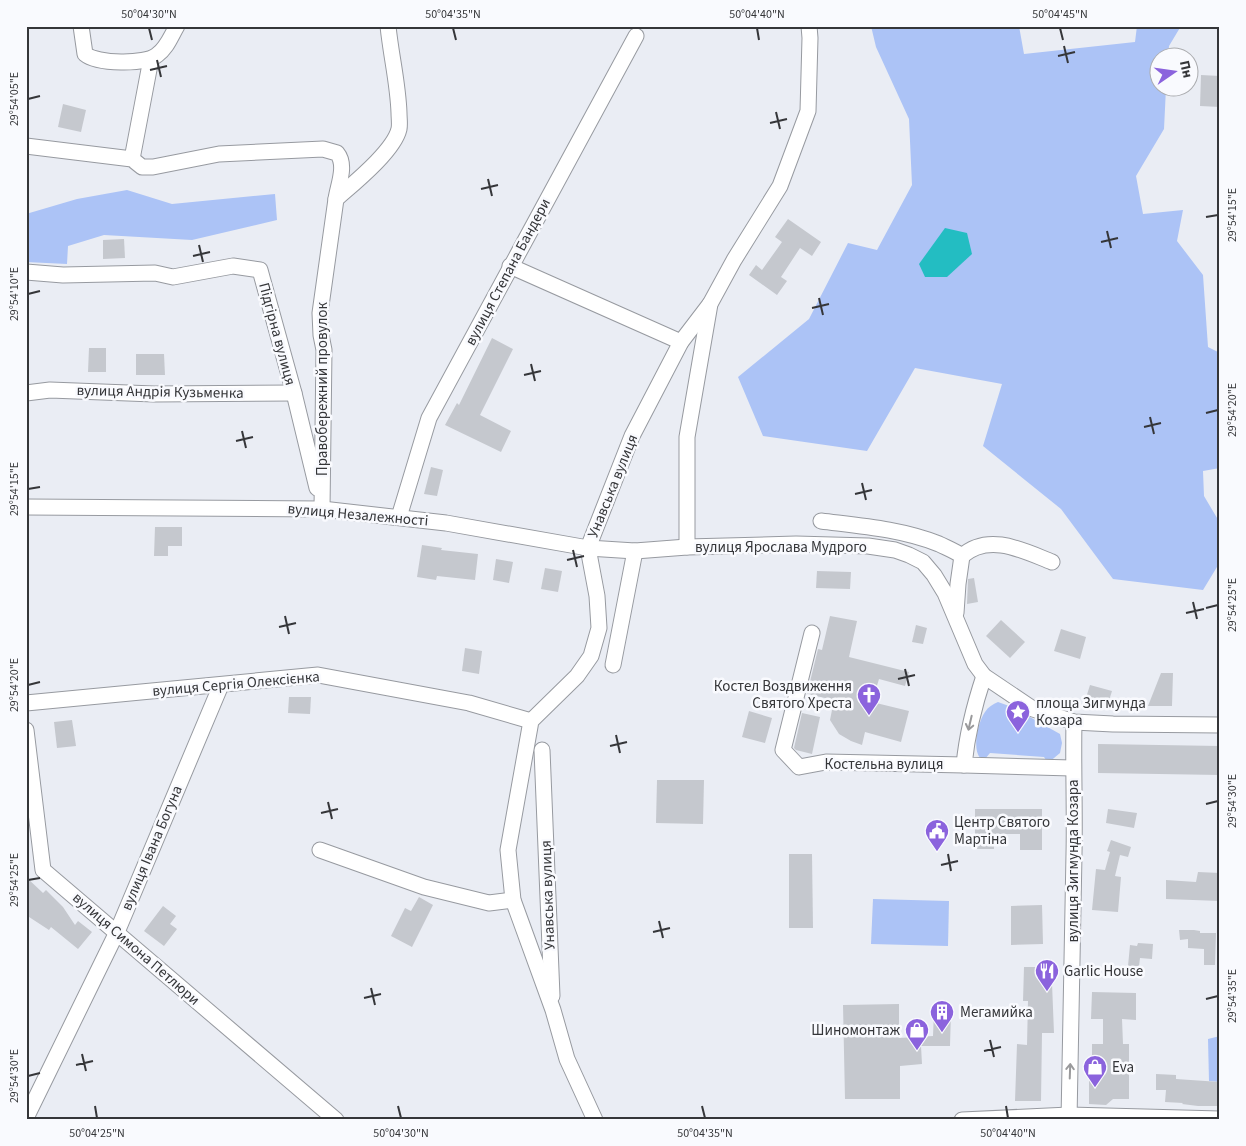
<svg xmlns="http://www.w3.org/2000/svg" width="1246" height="1146" viewBox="0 0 1246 1146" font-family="'Source Sans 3',sans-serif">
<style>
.green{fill:#acc3f6}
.water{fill:#23bdc2}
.building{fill:#c5c8ce}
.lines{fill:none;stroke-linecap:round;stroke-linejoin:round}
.minor-casing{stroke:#979aa0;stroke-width:17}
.minor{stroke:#fff;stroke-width:15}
.oneway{stroke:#9a9a9c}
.ticks{fill:none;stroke:#353639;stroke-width:2}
.labels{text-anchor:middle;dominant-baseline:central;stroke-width:5;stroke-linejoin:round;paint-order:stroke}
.street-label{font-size:15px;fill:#353639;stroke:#f9fafe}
.poi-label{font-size:15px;fill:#353639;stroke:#f9fafe;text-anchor:start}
.neatline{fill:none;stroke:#353639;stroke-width:2}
.ticks-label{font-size:12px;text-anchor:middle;fill:#353639}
</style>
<rect width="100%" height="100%" fill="#eaedf4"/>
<!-- green -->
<g class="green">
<polygon points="871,26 1019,26 1024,54 1135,42 1137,26 1186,26 1181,26 1169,46 1168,57 1158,58 1158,88 1166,88 1164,129 1136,176 1143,214 1183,210 1177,241 1203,275 1208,347 1220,353 1220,468 1203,471 1204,496 1220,523 1220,562 1203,590 1113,579 1061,509 983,446 1002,384 915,368 867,451 763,436 738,377 809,319 848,243 877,250 912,185 909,119 876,47"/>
<polygon points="127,190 172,204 275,194 277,220 192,240 104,235 68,246 67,264 26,262 26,214 77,199"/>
<path d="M998,702L1012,707L1060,734L1062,743L1060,753L1048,763L1044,757L990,753L985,759L980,758C972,748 978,722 985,712C988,707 993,704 998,702Z"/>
<polygon points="873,899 949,901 948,946 871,944"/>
<polygon points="1220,1036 1220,1082 1209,1081 1208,1039"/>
</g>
<!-- water -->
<polygon class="water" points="945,228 967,233 972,254 947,277 925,277 919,264"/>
<!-- building -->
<g class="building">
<polygon points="1201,75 1220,76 1220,107 1200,106"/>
<polygon points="63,104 86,110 81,132 58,127"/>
<polygon points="788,219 821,242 812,256 800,248 781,277 787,281 777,295 749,275 756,265 762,270 782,242 775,237"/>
<polygon points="124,239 125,258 103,259 103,240"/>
<polygon points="492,338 513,349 480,415 511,431 501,452 445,425 457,403 459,405"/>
<polygon points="89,348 106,348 106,372 88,372"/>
<polygon points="136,354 164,354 165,375 136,375"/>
<polygon points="431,467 443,470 437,496 424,494"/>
<polygon points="155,527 182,527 182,546 168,546 168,556 154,556"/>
<polygon points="422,545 442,548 441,550 478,554 475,580 437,576 436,580 417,577"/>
<polygon points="496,559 513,562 509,583 493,580"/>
<polygon points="545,568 562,571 558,592 541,589"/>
<polygon points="817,571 851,572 850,589 816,588"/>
<polygon points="974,578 978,602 967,604 968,579"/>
<polygon points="830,616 857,621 849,657 909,672 905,686 879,679 872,702 909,711 901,742 865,732 862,745 851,741 839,734 830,720 834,700 807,694 818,649 822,650"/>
<polygon points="1001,620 1025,642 1010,658 986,636"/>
<polygon points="916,625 927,628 923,644 912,642"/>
<polygon points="1061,629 1086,637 1080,659 1054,651"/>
<polygon points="465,648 482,651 479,674 462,671"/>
<polygon points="1161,673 1173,673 1172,706 1148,706"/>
<polygon points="1090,685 1112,691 1107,707 1085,701"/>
<polygon points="289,697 311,697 310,714 288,713"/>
<polygon points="749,711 772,718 765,743 742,737"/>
<polygon points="802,713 820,717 812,754 796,750 794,748"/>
<polygon points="72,720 76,746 57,748 54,722"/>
<polygon points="1098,744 1220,746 1220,775 1098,773"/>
<polygon points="657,780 704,780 703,824 656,823"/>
<polygon points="975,809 1042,809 1042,850 1020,850 1020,834 994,834 994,849 975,849"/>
<polygon points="1108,809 1137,813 1134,828 1106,823"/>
<polygon points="1111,840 1131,847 1128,857 1120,855 1115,876 1121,877 1118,912 1092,910 1096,869 1105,870 1110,852 1107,851"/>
<polygon points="789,854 812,854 813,928 789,928"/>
<polygon points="1198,872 1220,873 1220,901 1166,899 1166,880 1196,882"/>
<polygon points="26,877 43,893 46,890 63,907 75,925 78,921 92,932 78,949 51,927 49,930 26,915"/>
<polygon points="419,897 433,905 412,947 391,936 405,908 411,911"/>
<polygon points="1042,905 1043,944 1011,945 1011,906"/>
<polygon points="163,906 176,916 170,924 177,929 164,946 144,931"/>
<polygon points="1179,930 1194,930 1200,931 1200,933 1216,933 1215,965 1204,965 1204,949 1188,948 1188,939 1180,940"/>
<polygon points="1138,943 1153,944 1152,959 1140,958 1139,966 1128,966 1130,945 1137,946"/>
<polygon points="1024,967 1043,967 1043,983 1052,983 1054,1033 1042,1033 1041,1101 1015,1101 1017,1044 1027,1045 1028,1001 1023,1001"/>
<polygon points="1092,992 1136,993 1136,1020 1122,1019 1123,1044 1129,1044 1129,1099 1113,1099 1106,1105 1089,1104 1089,1074 1092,1074 1092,1044 1103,1044 1103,1019 1091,1019"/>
<polygon points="899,1004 899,1038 933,1036 934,1012 951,1012 950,1046 921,1046 922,1064 900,1066 900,1099 845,1099 843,1005"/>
<polygon points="1156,1074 1176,1075 1176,1079 1220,1082 1220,1106 1198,1106 1182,1104 1183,1103 1165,1102 1166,1090 1156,1090"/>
</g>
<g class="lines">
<!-- minor casing -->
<g class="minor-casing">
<g id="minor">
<path d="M81,26L85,54C97,64 145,65 157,55C167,48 171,36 177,26"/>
<path d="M26,146L132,159L142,167H153L219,154L323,149L337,153C347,165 338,185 336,199"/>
<polyline points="132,159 151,59"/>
<polyline points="510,266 681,342"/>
<polyline points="26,272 63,275 155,273 173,277 233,266 260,270 294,393 317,488"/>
<polyline points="26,393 50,390 154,394 294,393"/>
<polyline points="26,507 322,509 446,523 588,548 635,551 687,547 796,544 868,546 895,550 909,555 923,562 934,575 945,593 975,664 984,676 1033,709 1074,722 1113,724 1220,725"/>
<path d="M322,509L324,350L321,335L320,313L336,199C353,184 394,151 399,129C400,124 399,118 399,113C398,83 391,56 388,26"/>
<polyline points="399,517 429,418 636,36"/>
<path d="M821,521C861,526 901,529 939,544C947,548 955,551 962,556C989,532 1024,551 1052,562"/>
<polyline points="687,547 687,437 710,304 734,260 780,186 808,111 810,38 809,26"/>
<polyline points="956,613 958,584 962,556"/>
<polyline points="812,633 783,750 799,767 826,762 964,765"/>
<polyline points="613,665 635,551"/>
<path d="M984,676C974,706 967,734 964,765L1072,768"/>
<polyline points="26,703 318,675 469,703 531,721"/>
<polyline points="26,730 43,870 336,1120"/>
<polyline points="542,750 552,996"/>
<polyline points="320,850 424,887 489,903 513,900"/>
<polyline points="26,1118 117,932 221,685"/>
<polyline points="595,1120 567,1059 553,1010 513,900 508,850 531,721 577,676 591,656 599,628 597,596 588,548 632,436 681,342 710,304"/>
<polyline points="962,1120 1069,1115 1220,1119"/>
<path d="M1069,1120C1070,1031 1073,943 1074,854C1075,810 1073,766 1074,722"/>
</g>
</g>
<!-- minor -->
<use href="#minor" class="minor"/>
</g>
<!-- one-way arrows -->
<defs><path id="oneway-shaft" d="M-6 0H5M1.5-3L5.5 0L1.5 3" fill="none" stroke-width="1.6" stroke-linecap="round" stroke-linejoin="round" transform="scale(1.25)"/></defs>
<g class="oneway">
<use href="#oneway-shaft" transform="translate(970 723) rotate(103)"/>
<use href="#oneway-shaft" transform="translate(1070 1071) rotate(-88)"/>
</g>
<!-- ticks -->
<path class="ticks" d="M149,28L152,40M453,28L456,40M757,28L759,40M1060,28L1063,40M1064,46L1068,63M1058,56L1075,52M157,60L161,77M150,70L167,66M28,99L40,96M776,112L780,129M770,123L787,119M488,179L492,196M481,189L498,185M1206,217L1218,215M1107,231L1111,248M1101,242L1118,238M199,245L203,262M193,256L210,252M28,294L40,291M819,298L823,315M812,308L829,304M531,364L535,381M524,375L541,371M1206,413L1218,410M1150,417L1154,434M1144,427L1161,423M242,431L246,448M236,441L253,437M862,483L866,500M28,489L40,487M855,494L872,490M573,550L577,567M567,560L584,556M1193,602L1197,619M1206,608L1218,605M1186,613L1204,609M285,616L289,634M279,627L296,623M905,669L909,686M898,679L915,675M28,685L40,682M616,735L620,753M610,746L627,742M328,802L332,819M1206,804L1218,801M321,813L338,809M948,854L951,871M941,865L958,861M28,880L40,878M659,921L663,938M653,932L670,928M371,988L375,1005M364,998L381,994M1206,999L1218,996M990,1040L994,1057M984,1051L1001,1047M82,1054L86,1071M76,1065L93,1061M28,1076L40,1073M95,1106L97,1118M398,1106L401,1118M702,1106L705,1118M1006,1106L1008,1118"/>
<!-- icons -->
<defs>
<g id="church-pin" transform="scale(1.25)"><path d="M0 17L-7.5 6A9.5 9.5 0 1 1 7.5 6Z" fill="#8b63dd" stroke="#f9fafe"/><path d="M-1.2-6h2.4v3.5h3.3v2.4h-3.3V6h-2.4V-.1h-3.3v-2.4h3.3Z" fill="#fff"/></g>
<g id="sight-pin" transform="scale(1.25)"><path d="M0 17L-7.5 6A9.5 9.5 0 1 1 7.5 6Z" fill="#8b63dd" stroke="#f9fafe"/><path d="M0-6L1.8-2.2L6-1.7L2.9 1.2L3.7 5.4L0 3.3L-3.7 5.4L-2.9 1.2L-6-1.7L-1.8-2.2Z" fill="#fff"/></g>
<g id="civic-pin" transform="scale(1.25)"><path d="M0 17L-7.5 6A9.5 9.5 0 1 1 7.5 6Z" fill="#8b63dd" stroke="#f9fafe"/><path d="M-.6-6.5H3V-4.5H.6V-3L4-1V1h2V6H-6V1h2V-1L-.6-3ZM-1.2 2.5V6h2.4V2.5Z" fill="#fff"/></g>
<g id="restaurant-pin" transform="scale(1.25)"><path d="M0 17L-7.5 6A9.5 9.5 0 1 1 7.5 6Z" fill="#8b63dd" stroke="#f9fafe"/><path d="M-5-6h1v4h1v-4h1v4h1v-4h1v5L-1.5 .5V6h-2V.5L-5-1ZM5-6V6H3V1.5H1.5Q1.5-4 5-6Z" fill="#fff"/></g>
<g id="building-pin" transform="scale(1.25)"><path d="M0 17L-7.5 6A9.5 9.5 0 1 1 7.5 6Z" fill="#8b63dd" stroke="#f9fafe"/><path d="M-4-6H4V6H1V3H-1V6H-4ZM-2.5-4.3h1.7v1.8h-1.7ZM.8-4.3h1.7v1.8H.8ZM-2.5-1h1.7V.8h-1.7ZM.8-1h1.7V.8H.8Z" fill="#fff"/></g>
<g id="shop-pin" transform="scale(1.25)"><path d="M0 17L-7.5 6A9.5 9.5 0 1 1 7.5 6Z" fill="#8b63dd" stroke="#f9fafe"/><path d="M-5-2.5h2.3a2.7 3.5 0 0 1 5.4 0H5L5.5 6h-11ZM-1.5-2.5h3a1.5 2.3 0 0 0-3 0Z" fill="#fff"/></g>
</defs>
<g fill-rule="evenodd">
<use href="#church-pin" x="869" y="695"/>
<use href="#sight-pin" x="1018" y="712"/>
<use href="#civic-pin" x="937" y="831"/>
<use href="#restaurant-pin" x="1047" y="971"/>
<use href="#building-pin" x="942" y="1012"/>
<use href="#shop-pin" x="917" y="1030"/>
<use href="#shop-pin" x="1095" y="1067"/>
</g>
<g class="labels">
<!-- street labels -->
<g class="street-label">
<text transform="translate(508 272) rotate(-62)">вулиця Степана Бандери</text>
<text transform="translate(277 334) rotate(75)">Підгірна вулиця</text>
<text transform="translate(322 389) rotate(-90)">Правобережний провулок</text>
<text transform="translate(160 392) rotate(1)">вулиця Андрія Кузьменка</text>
<text transform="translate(613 486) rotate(-68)">Унавська вулиця</text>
<text transform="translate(358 515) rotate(5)">вулиця Незалежності</text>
<text x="781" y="547">вулиця Ярослава Мудрого</text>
<text transform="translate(236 684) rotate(-5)">вулиця Сергія Олексієнка</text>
<text x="884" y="764">Костельна вулиця</text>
<text transform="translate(152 848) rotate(-67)">вулиця Івана Богуна</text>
<text transform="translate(1073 861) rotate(-90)">вулиця Зигмунда Козара</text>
<text transform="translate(548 895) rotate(-92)">Унавська вулиця</text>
<text transform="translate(136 949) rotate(41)">вулиця Симона Петлюри</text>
</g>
<!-- poi labels -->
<g class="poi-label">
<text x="852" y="686" text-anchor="end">Костел Воздвиження<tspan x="852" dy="17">Святого Хреста</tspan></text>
<text x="1036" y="703">площа Зигмунда<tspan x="1036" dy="17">Козара</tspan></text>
<text x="954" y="822">Центр Святого<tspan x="954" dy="17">Мартіна</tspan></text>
<text x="1064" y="971">Garlic House</text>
<text x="960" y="1012">Мегамийка</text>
<text x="900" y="1030" text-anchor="end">Шиномонтаж</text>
<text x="1112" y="1067">Eva</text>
</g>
</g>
<!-- border -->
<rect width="1246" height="1146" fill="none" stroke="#f9fafe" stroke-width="55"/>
<!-- north arrow -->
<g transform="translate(1174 72) rotate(77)"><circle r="24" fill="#f9fafe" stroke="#abacaf"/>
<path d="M0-4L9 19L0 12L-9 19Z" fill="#8b63dd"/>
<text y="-8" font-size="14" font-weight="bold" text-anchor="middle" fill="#353639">Пн</text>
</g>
<rect x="28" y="28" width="1190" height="1090" class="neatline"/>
<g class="ticks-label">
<text x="149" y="18">50°04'30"N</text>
<text x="453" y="18">50°04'35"N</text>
<text x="757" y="18">50°04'40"N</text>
<text x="1060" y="18">50°04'45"N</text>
<text transform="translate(14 99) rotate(-90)" y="4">29°54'05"E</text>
<text transform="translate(1232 215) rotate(-90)" y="4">29°54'15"E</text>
<text transform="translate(14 294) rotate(-90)" y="4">29°54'10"E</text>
<text transform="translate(1232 410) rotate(-90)" y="4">29°54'20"E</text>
<text transform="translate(14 489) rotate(-90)" y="4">29°54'15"E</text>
<text transform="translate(1232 605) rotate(-90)" y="4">29°54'25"E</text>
<text transform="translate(14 685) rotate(-90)" y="4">29°54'20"E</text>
<text transform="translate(1232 801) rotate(-90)" y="4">29°54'30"E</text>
<text transform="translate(14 880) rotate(-90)" y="4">29°54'25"E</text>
<text transform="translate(1232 996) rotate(-90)" y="4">29°54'35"E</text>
<text transform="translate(14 1076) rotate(-90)" y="4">29°54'30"E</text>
<text x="97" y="1137">50°04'25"N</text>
<text x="401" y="1137">50°04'30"N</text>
<text x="705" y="1137">50°04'35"N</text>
<text x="1008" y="1137">50°04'40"N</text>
</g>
</svg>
